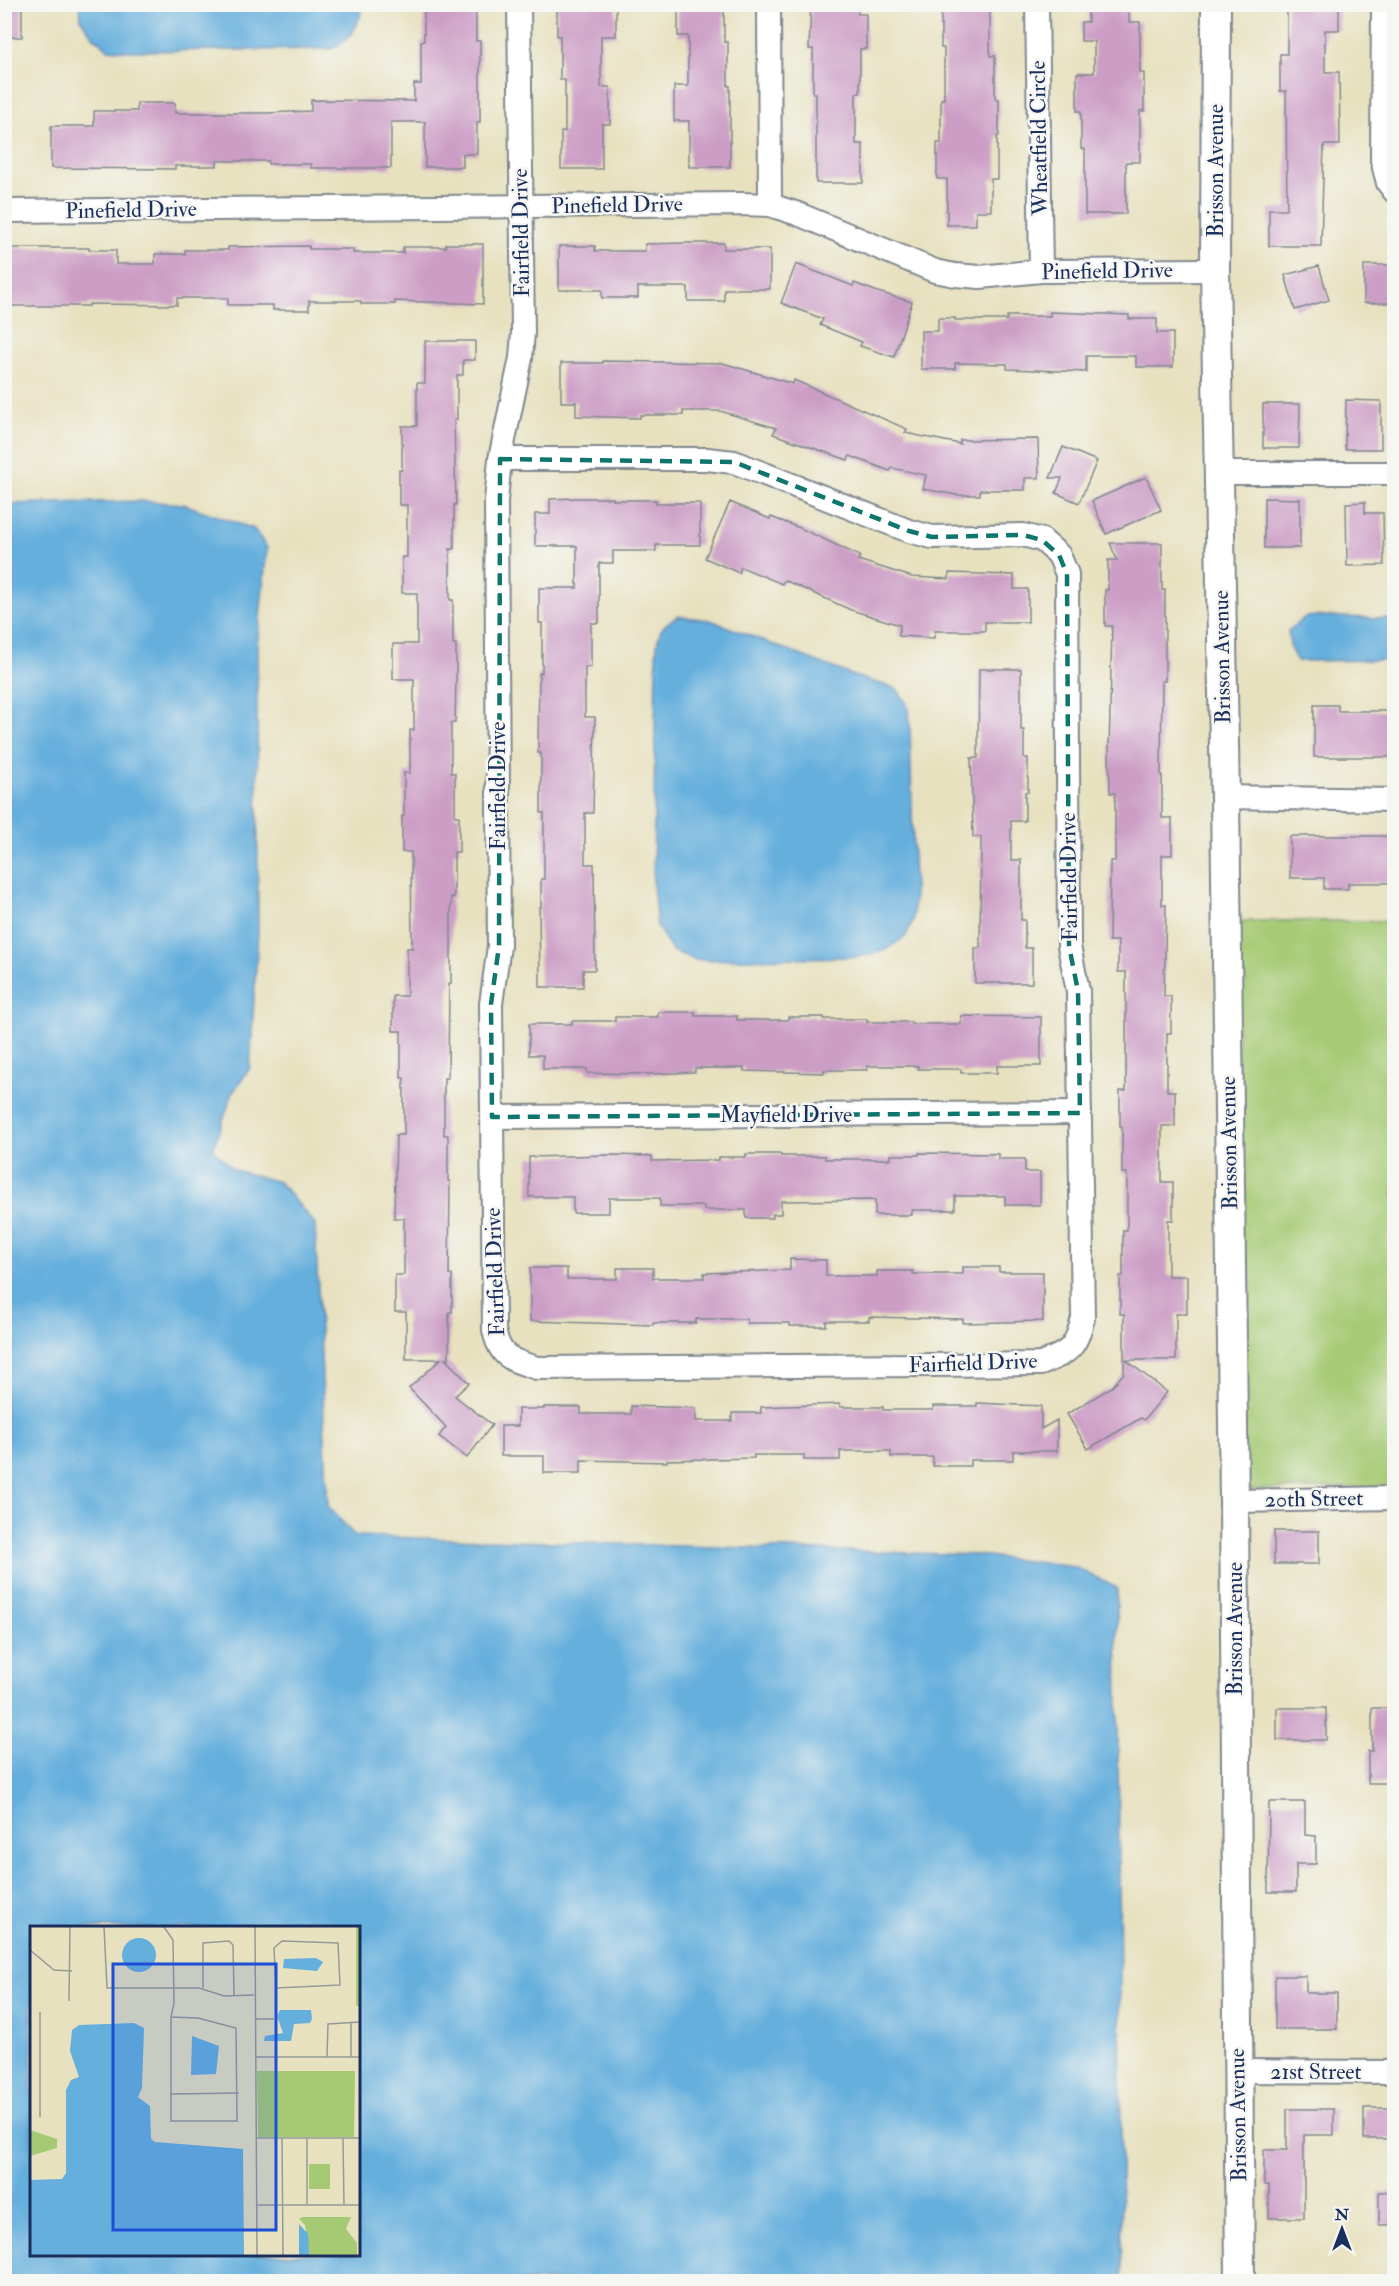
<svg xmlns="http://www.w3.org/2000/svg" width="1399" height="2286" viewBox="0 0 1399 2286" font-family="'IM FELL Double Pica',serif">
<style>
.green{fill:#a6ca74;stroke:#607c69;stroke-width:1.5}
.water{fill:#65afdd;stroke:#406f9e;stroke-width:1.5;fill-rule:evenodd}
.building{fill:#cc9ec6}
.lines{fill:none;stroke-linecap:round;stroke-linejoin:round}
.minor-casing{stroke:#81888e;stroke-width:26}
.tertiary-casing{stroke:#81888e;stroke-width:32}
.minor{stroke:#fff;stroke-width:22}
.tertiary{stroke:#fff;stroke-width:28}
.marked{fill:none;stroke:#0f766e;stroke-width:4.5;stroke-dasharray:12 8;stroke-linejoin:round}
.labels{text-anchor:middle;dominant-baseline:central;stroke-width:5;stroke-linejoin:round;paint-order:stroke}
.street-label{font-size:22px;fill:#1b2f5e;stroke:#f6f6f2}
.inset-road{fill:none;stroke:#959a98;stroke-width:1.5}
.view{fill:#1d4ed8;fill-opacity:0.15;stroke:#1d4ed8;stroke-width:3}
.inset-edge{fill:none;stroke:#1b2f5e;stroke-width:3}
</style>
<rect width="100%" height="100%" fill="#f6f6f2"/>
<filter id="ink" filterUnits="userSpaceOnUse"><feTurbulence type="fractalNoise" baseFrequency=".0167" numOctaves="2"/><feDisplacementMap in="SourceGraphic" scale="12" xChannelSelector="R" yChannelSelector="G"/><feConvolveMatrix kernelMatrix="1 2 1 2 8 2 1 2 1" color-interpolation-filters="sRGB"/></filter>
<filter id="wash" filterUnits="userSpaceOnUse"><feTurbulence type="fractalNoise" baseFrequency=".008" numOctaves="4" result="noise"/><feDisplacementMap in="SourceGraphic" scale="24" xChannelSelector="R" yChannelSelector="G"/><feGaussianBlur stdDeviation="1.35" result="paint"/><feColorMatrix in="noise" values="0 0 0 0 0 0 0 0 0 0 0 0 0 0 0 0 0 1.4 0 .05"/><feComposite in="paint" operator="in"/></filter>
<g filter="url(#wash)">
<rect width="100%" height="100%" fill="#e7e1bf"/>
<!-- green -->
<polygon class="green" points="1236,921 1394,921 1394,1487 1243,1490"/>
<!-- water -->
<g class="water">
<path d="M80,5V4L363,5C358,27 352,40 330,49L133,51L108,49L92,35L81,20Z"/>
<path d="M143,501L183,504L254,529L267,548L257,647L258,932L250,1068L233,1092L213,1149L234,1170L279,1182L315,1224L328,1506L355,1536L979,1555L1075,1567L1117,1588L1122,2281H5V504ZM32,1928H358V2254H32Z"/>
<path d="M678,616L710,620L854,676L897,689L907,704L910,721L914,891L913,920L906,936L887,949L871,955L855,957L696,960L672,951L657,926L653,885L656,653C658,632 659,627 678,616Z"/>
<polygon points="1320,616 1394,619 1394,660 1297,661 1291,650 1288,631 1305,617"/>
</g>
<g id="blocks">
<!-- building -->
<g class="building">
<rect x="4" y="4" width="18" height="33"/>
<polygon points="424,4 476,4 476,41 480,41 480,122 477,122 477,154 463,154 463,167 425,167 425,122 391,122 391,168 311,168 311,164 268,164 268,161 217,161 217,166 175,166 175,169 51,168 51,126 94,126 94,111 137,111 137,103 175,103 175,113 268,113 311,111 311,100 414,101 414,84 421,84 421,41 424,41"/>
<polygon points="557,4 616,4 616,36 601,36 601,87 610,87 610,124 602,124 602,169 561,169 561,132 565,132 565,80 560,80 560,36 557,36"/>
<polygon points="678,4 724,4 724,42 728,42 728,86 730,86 730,167 689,167 689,121 674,121 674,86 688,86 688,36 678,36"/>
<polygon points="811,4 858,4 858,14 866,14 866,49 860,49 860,93 856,93 856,144 863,144 863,183 816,183 816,93 813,93 813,49 809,49"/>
<polygon points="943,4 990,4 990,56 995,56 995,99 999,99 999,136 997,136 997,179 991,179 991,211 976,211 976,225 947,225 947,179 937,179 937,143 941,143 941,99 944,99 944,48 941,48 941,13 943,13"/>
<polygon points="1088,4 1129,4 1129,22 1140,22 1140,73 1144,73 1144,111 1140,111 1140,162 1126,162 1126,214 1085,214 1085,149 1081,149 1081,111 1077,111 1077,73 1094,73 1094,41 1081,41 1081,22 1088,22"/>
<polygon points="1287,4 1339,4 1339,30 1325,30 1325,72 1339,72 1340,145 1324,145 1321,246 1269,246 1269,209 1287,209 1286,91 1280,91 1280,54 1287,54"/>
<polygon points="688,243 724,243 724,249 770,249 770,289 724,289 724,301 688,301 688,287 638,287 638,298 602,298 602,290 559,290 559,246 595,246 595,251 645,251 645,244"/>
<polygon points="446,244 483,244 483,304 395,301 395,304 361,304 361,301 309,301 309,310 273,310 273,305 228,305 228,298 177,298 177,305 89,304 89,306 9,306 9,248 89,248 89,250 116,250 116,264 155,264 155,254 185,254 185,250 228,250 228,247 309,246 309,249 353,249 353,253 403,253 403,247 446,247"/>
<polygon points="796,264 853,286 854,283 878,292 912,302 894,357 860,346 862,342 820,325 823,319 781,303"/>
<rect x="1364" y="265" width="31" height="38"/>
<polygon points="1319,266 1329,300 1295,310 1285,275"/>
<polygon points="1050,312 1129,315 1129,319 1157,319 1157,333 1173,333 1173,367 1136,367 1136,356 1086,356 1086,372 1007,369 1007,364 955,363 955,369 921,369 921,331 938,331 938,318 955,318 955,320 1007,320 1007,316 1050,316"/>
<polygon points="425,341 475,341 475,360 463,360 463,375 457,375 457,420 454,420 456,505 454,505 454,549 450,549 450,600 453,600 453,644 456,644 456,679 455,723 451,723 451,773 455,773 455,816 459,816 459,852 454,852 454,897 451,897 451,984 449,984 448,1078 444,1078 444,1135 448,1135 448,1181 450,1181 449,1275 452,1275 452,1312 449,1312 449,1359 445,1359 469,1383 455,1396 492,1425 467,1458 439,1436 446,1427 409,1388 441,1359 406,1359 406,1312 395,1312 395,1275 404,1275 404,1218 394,1218 396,1135 404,1135 404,1078 401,1078 401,1031 393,1031 393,996 407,996 407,948 412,948 411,852 402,852 402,816 404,816 404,773 410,773 410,730 414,730 414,679 393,679 393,644 417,644 417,593 402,593 402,557 407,557 407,505 399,505 399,470 402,470 402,426 417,426 417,383 425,383"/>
<polygon points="603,361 723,363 793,384 794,380 907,429 905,433 960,444 960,440 1038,439 1039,478 1025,478 1025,490 980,490 980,495 957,495 923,489 926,475 892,468 890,471 850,456 848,460 773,434 776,428 720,411 683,411 683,415 640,415 640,418 576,416 576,402 561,402 561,363 603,363"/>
<polygon points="1346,400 1381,401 1381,449 1345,449"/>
<polygon points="1263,404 1300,404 1299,448 1263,448"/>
<polygon points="1063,447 1097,461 1079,503 1056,493 1062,478 1050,478"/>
<polygon points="1146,477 1161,510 1106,534 1092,501"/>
<polygon points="577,498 613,498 613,500 656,500 656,503 700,503 700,545 656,545 656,551 613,551 613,563 599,563 599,623 591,623 591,667 585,667 585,717 595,717 593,813 585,813 585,864 594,864 595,970 583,970 583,987 540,987 539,907 541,907 541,879 544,879 544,813 541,813 541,753 538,753 539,673 542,673 542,623 539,623 539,588 577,588 577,546 535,546 535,514 550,514 550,499"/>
<polygon points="1264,498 1300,499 1300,548 1264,548"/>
<polygon points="730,502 770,519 771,517 800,528 860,556 858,560 912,577 949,579 949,573 1014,575 1014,589 1028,589 1028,622 985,622 985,631 935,631 934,638 899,636 900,625 851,610 784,580 782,584 741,567 739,573 705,558"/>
<polygon points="1365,502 1365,513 1383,513 1384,565 1347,566 1346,503"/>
<polygon points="1110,543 1162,543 1162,590 1165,590 1165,681 1162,681 1161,776 1162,776 1162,818 1172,818 1172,855 1162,855 1162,905 1166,905 1164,996 1171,996 1171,1033 1167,1033 1167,1091 1175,1091 1175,1126 1162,1126 1162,1182 1173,1182 1173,1220 1168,1220 1168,1276 1187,1276 1187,1314 1176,1314 1176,1360 1126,1360 1167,1392 1144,1420 1141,1418 1088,1449 1067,1414 1112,1387 1124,1373 1124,1314 1120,1314 1120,1276 1123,1276 1123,1230 1127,1230 1127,1173 1122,1173 1122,1126 1120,1126 1120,1091 1126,1091 1126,972 1118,972 1118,941 1109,941 1110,861 1115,861 1115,793 1110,793 1109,753 1112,626 1105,626 1105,590 1108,590 1108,560 1117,560"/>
<polygon points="979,669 1021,669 1021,730 1024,730 1024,758 1028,758 1028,792 1025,792 1025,821 1011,821 1011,860 1021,860 1021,920 1025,920 1025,948 1032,948 1032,983 975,983 975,948 980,948 981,837 973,837 971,758 978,758"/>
<polygon points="1314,705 1338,705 1338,711 1395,711 1395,757 1314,757"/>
<polygon points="1290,836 1395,836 1395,883 1348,883 1348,889 1324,889 1324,878 1290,878"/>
<polygon points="658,1012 695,1012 695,1016 737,1016 737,1020 788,1020 788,1017 824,1017 824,1019 867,1019 867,1022 911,1022 911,1024 961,1024 961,1016 1041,1017 1041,1066 997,1066 997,1073 961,1073 961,1069 918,1069 918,1066 867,1066 867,1070 824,1070 824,1073 744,1071 744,1068 695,1068 695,1072 651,1074 587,1073 587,1069 543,1069 543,1055 529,1055 529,1024 572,1024 572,1021 615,1021 615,1017 658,1017"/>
<polygon points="919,1153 998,1154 998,1159 1025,1159 1025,1172 1040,1172 1040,1205 1005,1205 1005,1196 955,1196 955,1210 912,1210 912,1215 875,1215 875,1200 781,1201 781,1214 773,1214 773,1218 746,1218 746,1210 704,1210 704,1206 660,1206 660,1198 609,1198 609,1213 573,1213 573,1197 529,1197 529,1157 609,1155 652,1156 652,1161 719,1160 719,1157 746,1157 746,1154 781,1154 781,1156 825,1156 825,1159 891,1159 891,1155 919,1155"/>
<polygon points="790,1259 826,1260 826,1276 877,1276 877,1271 913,1271 913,1274 963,1274 963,1267 999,1267 999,1272 1043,1272 1043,1321 963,1323 963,1319 869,1317 869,1321 826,1321 826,1326 790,1326 790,1323 747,1323 747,1319 696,1319 696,1323 653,1323 653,1325 530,1321 530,1268 567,1268 567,1279 617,1279 617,1268 653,1268 653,1278 704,1278 704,1273 790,1270"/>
<polygon points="977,1403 1041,1406 1041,1429 1057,1420 1057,1451 1013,1451 1013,1460 970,1460 970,1466 933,1466 933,1457 891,1457 891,1451 840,1451 840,1460 804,1460 804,1455 754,1455 754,1458 667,1460 667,1462 581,1460 581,1473 544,1473 544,1456 501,1456 501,1426 518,1426 518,1409 544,1409 544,1407 581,1407 581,1414 631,1414 631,1406 696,1408 696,1421 732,1421 732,1413 761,1413 761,1407 840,1404 840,1407 883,1407 883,1410 933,1410 933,1406 977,1406"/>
<rect x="1274" y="1531" width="45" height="33"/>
<rect x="1277" y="1708" width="49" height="32"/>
<polygon points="1372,1708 1395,1708 1395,1783 1368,1783 1368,1751 1372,1751"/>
<polygon points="1269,1802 1305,1802 1305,1835 1316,1836 1316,1864 1296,1864 1296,1892 1268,1892"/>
<polygon points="1275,1976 1306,1976 1306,1993 1337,1993 1337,2029 1275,2029"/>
<rect x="1364" y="2108" width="31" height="31"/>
<polygon points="1287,2109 1334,2109 1334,2135 1304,2135 1304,2218 1269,2218 1269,2185 1264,2185 1264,2150 1287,2150"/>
<rect x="1379" y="2192" width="16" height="33"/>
</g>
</g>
</g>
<g filter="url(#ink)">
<use href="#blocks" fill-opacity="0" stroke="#81888e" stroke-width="1.5"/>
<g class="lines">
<!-- minor casing -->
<g class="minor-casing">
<g id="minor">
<polyline points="769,4 770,205"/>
<polyline points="1037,4 1041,271"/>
<polyline points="1383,4 1382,160 1388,183 1394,191"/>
<polyline points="4,211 741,204 770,205 798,214 935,271 955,275 980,277 1041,271 1215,270"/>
<path d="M500,459H707L734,462L909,531L932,537L1023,535L1042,540L1059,555L1067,574L1069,946L1078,991L1083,1318C1075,1350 1070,1351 1041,1364L537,1368C511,1360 500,1358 494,1330L491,1004L499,946L496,501L500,459L521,358L523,332L519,4"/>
<polyline points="1219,473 1387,473"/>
<polyline points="1225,797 1394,800"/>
<polyline points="492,1117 1080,1113"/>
<polyline points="1234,1501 1394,1498"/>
<polyline points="1238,2071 1394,2072"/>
</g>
</g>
<!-- tertiary casing -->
<g class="tertiary-casing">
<polyline id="tertiary" points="1216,4 1215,270 1225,797 1234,1501 1240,2282"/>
</g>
<!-- minor -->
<use href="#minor" class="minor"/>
<!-- tertiary -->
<use href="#tertiary" class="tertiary"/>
</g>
</g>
<!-- marked area -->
<path class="marked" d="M500,459L734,462L909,531L932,537L1023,535L1042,540L1059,555L1067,574L1069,946L1078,991L1080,1113L492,1117L491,1004L499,946Z"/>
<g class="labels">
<!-- street labels -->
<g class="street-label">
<text transform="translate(1039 138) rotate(-91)">Wheatfield Circle</text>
<text transform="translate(1216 171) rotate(-90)">Brisson Avenue</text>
<text transform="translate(617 205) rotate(-1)">Pinefield Drive</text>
<text transform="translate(131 210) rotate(-1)">Pinefield Drive</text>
<text transform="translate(521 233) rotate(-91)">Fairfield Drive</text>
<text transform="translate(1107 271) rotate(-1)">Pinefield Drive</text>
<text transform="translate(1222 657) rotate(-91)">Brisson Avenue</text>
<text transform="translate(498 786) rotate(-90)">Fairfield Drive</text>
<text transform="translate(1069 877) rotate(-91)">Fairfield Drive</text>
<text x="786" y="1115">Mayfield Drive</text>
<text transform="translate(1229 1143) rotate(-91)">Brisson Avenue</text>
<text transform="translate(495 1272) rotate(-92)">Fairfield Drive</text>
<text transform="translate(973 1363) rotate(-2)">Fairfield Drive</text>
<text transform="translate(1314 1499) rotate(-1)">20th Street</text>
<text transform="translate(1235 1629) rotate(-90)">Brisson Avenue</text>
<text x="1316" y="2072">21st Street</text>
<text transform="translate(1238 2115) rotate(-91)">Brisson Avenue</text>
</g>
</g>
<!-- overview -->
<g transform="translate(30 1926)">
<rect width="330" height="330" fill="#e7e1bf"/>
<path d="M326,1H330V80H326ZM227,145H325L324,211H228ZM0,204L27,213V222L0,230ZM279,238H300V263H279ZM272,291H321L316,303L327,317V329H279L275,299L269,293Z" fill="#a6ca74"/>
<path d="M92 29a17 17 0 1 1 34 0a17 17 0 1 1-34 0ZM286,32L293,36L287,45L253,42L254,33ZM250,84H281L282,93L280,97L264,98L261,115H234L235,110L253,107L247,90ZM104,97L114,102L112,162L108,171L120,180L121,213L125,216L213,223L214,329H0V254L32,253L36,247V164L41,154L49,151L40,125L42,104L49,99ZM162,110L189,120L186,148L161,149ZM269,298L278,308L279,329H269Z" fill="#65afdd"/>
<path class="inset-road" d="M74,1L77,62H169L194,70L224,69M134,1L143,14L144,77L141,91V195H207L206,102L168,92L141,91M225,1L227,329M252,15L308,17L310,59L246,62L244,22ZM0,24L24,44L42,45M173,62V17L199,15L203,19L204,69M39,75L40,1M10,86V191M225,93H244M321,96V131M226,131H330M297,131L298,98L330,96M140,168L209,167M227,212H330M252,212L253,329M277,212V278M313,212L314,279M227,279H330"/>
<path class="view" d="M83,38H246V304H83Z"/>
<rect width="330" height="330" class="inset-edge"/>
</g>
<!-- margin -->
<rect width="1399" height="2286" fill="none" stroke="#f6f6f2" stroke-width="24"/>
<!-- north arrow -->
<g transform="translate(1342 2229)" stroke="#f6f6f2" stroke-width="4.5" paint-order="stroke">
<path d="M0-4.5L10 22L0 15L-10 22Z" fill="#1b2f5e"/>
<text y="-9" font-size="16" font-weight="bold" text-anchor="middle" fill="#1b2f5e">N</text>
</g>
</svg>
